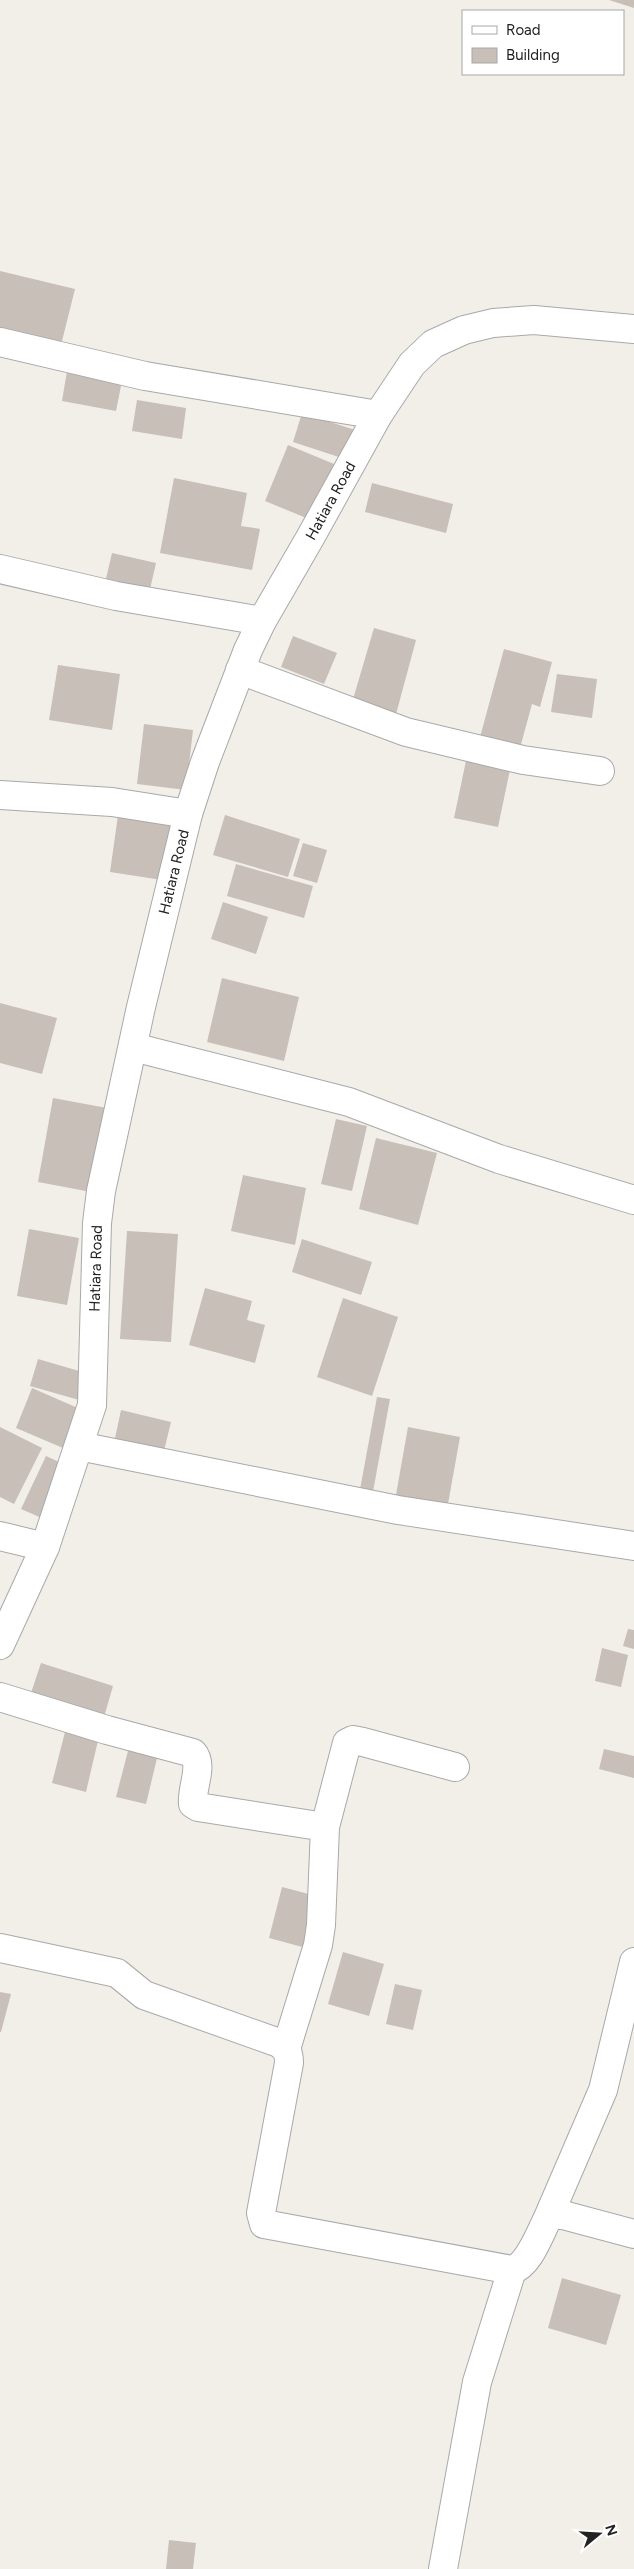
<svg xmlns="http://www.w3.org/2000/svg" width="634" height="2569" viewBox="0 0 634 2569" font-family="Figtree,sans-serif">
<style>
.building{fill:#c7bfb8}
.lines{fill:none;stroke-linecap:round;stroke-linejoin:round}
.minor-casing{stroke:#a9a9a9;stroke-width:30}
.minor{stroke:#fff;stroke-width:28}
.labels{text-anchor:middle;dominant-baseline:central;stroke-width:5;stroke-linejoin:round;paint-order:stroke}
.street-label{font-size:15px;fill:#222;stroke:#fff}
</style>
<rect width="100%" height="100%" fill="#f2efe9"/>
<!-- building -->
<g class="building">
<polygon points="609,0 634,0 634,8"/>
<polygon points="0,271 75,289 61,345 0,330"/>
<polygon points="67,371 122,381 116,411 62,401"/>
<polygon points="137,400 186,408 182,439 132,431"/>
<polygon points="302,413 355,430 345,459 293,442"/>
<polygon points="288,445 339,466 316,522 265,501"/>
<polygon points="174,478 247,493 241,526 260,529 252,570 160,553"/>
<polygon points="372,483 453,504 446,533 365,512"/>
<polygon points="112,553 156,563 148,598 104,587"/>
<polygon points="374,628 416,640 395,718 351,706"/>
<polygon points="293,636 337,653 324,684 281,667"/>
<polygon points="504,649 552,662 540,707 532,704 520,748 480,737"/>
<polygon points="58,665 120,674 112,730 49,720"/>
<polygon points="557,674 597,679 592,718 551,712"/>
<polygon points="144,724 193,730 186,790 137,784"/>
<polygon points="467,756 511,765 498,827 454,818"/>
<polygon points="119,808 172,816 162,880 110,872"/>
<polygon points="225,815 300,839 288,877 213,855"/>
<polygon points="303,843 327,850 317,883 293,876"/>
<polygon points="236,864 313,886 304,918 227,896"/>
<polygon points="223,902 268,917 256,954 211,939"/>
<polygon points="222,978 299,997 284,1061 207,1042"/>
<polygon points="0,1003 57,1018 42,1074 0,1063"/>
<polygon points="53,1098 107,1108 91,1192 38,1182"/>
<polygon points="336,1119 367,1126 352,1191 321,1184"/>
<polygon points="376,1138 437,1153 418,1225 359,1209"/>
<polygon points="243,1175 306,1188 295,1245 231,1231"/>
<polygon points="29,1229 79,1238 67,1305 17,1296"/>
<polygon points="127,1231 178,1234 171,1342 120,1339"/>
<polygon points="302,1239 372,1262 361,1295 292,1272"/>
<polygon points="205,1288 252,1301 247,1320 265,1325 255,1363 189,1345"/>
<polygon points="343,1298 398,1317 372,1396 317,1377"/>
<polygon points="38,1359 86,1373 79,1400 30,1386"/>
<polygon points="32,1388 87,1412 70,1451 16,1428"/>
<polygon points="377,1397 390,1399 372,1497 359,1495"/>
<polygon points="121,1410 171,1422 163,1455 114,1443"/>
<polygon points="0,1427 42,1448 14,1504 0,1497"/>
<polygon points="408,1427 460,1437 446,1515 394,1506"/>
<polygon points="46,1456 68,1466 44,1519 21,1509"/>
<polygon points="628,1629 634,1630 634,1649 623,1646"/>
<polygon points="602,1648 628,1655 621,1687 595,1681"/>
<polygon points="41,1663 113,1686 104,1717 31,1693"/>
<polygon points="67,1724 100,1732 86,1792 52,1783"/>
<polygon points="129,1747 158,1754 146,1804 116,1797"/>
<polygon points="604,1749 634,1756 634,1778 599,1769"/>
<polygon points="282,1887 320,1897 306,1948 269,1938"/>
<polygon points="343,1952 384,1964 369,2016 328,2004"/>
<polygon points="395,1984 422,1990 413,2030 386,2024"/>
<polygon points="0,1992 11,1994 1,2032 0,2032"/>
<polygon points="562,2278 621,2295 606,2345 548,2328"/>
<polygon points="169,2540 196,2543 193,2569 166,2569"/>
</g>
<g class="lines">
<!-- minor casing -->
<g class="minor-casing">
<g id="minor">
<polyline points="0,342 145,376 378,415"/>
<polyline points="0,569 116,596 262,621"/>
<polyline points="240,670 406,732 523,760 600,771"/>
<polyline points="0,795 112,802 188,814"/>
<polyline points="133,1047 349,1102 499,1159 634,1200"/>
<polyline points="79,1446 398,1510 634,1546"/>
<polyline points="0,1536 45,1547"/>
<path id="s1" d="M0,1645L45,1547L92,1405L97,1223L101,1191L141,1007L188,814L205,762L248,650L262,621L310,538L378,415L412,364L433,344L464,330L493,323L534,320L634,329"/>
<path d="M0,1697L107,1730L193,1753C204,1766 191,1788 193,1804L198,1807L325,1827L321,1925L318,1945L286,2049"/>
<polyline points="325,1827 347,1743 353,1740 363,1742 455,1767"/>
<path d="M0,1948L117,1973L144,1995L279,2043C287,2049 289,2053 289,2063L261,2213L264,2224L512,2270C529,2265 539,2235 547,2220L553,2215H563L634,2234"/>
<polyline points="547,2220 603,2090 634,1962"/>
<polyline points="443,2569 477,2382 512,2270"/>
</g>
</g>
<!-- minor -->
<use href="#minor" class="minor"/>
</g>
<g class="labels">
<!-- street labels -->
<g class="street-label">
<text stroke="none"><textPath href="#s1" startOffset="1204">Hatiara Road</textPath></text>
<text stroke="none"><textPath href="#s1" startOffset="799">Hatiara Road</textPath></text>
<text stroke="none"><textPath href="#s1" startOffset="394">Hatiara Road</textPath></text>
</g>
</g>
<!-- legend -->
<rect x="462" y="10" width="162" height="65" fill="#ffffff" stroke="#a7a7a7"/>
<rect x="472" y="26" width="25" height="8" fill="#ffffff" stroke="#a7a7a7"/>
<text x="506" y="35" font-size="15" fill="#222222">Road</text>
<rect x="472" y="48" width="25" height="15" fill="#c7bfb8" stroke="#a7a7a7"/>
<text x="506" y="60" font-size="15" fill="#222222">Building</text>
<!-- north arrow -->
<g transform="translate(599 2534) rotate(72)" stroke="#ffffff" stroke-width="4" paint-order="stroke">
<path d="M0-4L9 19L0 12L-9 19Z" fill="#222222"/>
<text y="-8" font-size="14" font-weight="bold" text-anchor="middle" fill="#222222">N</text>
</g>
</svg>
